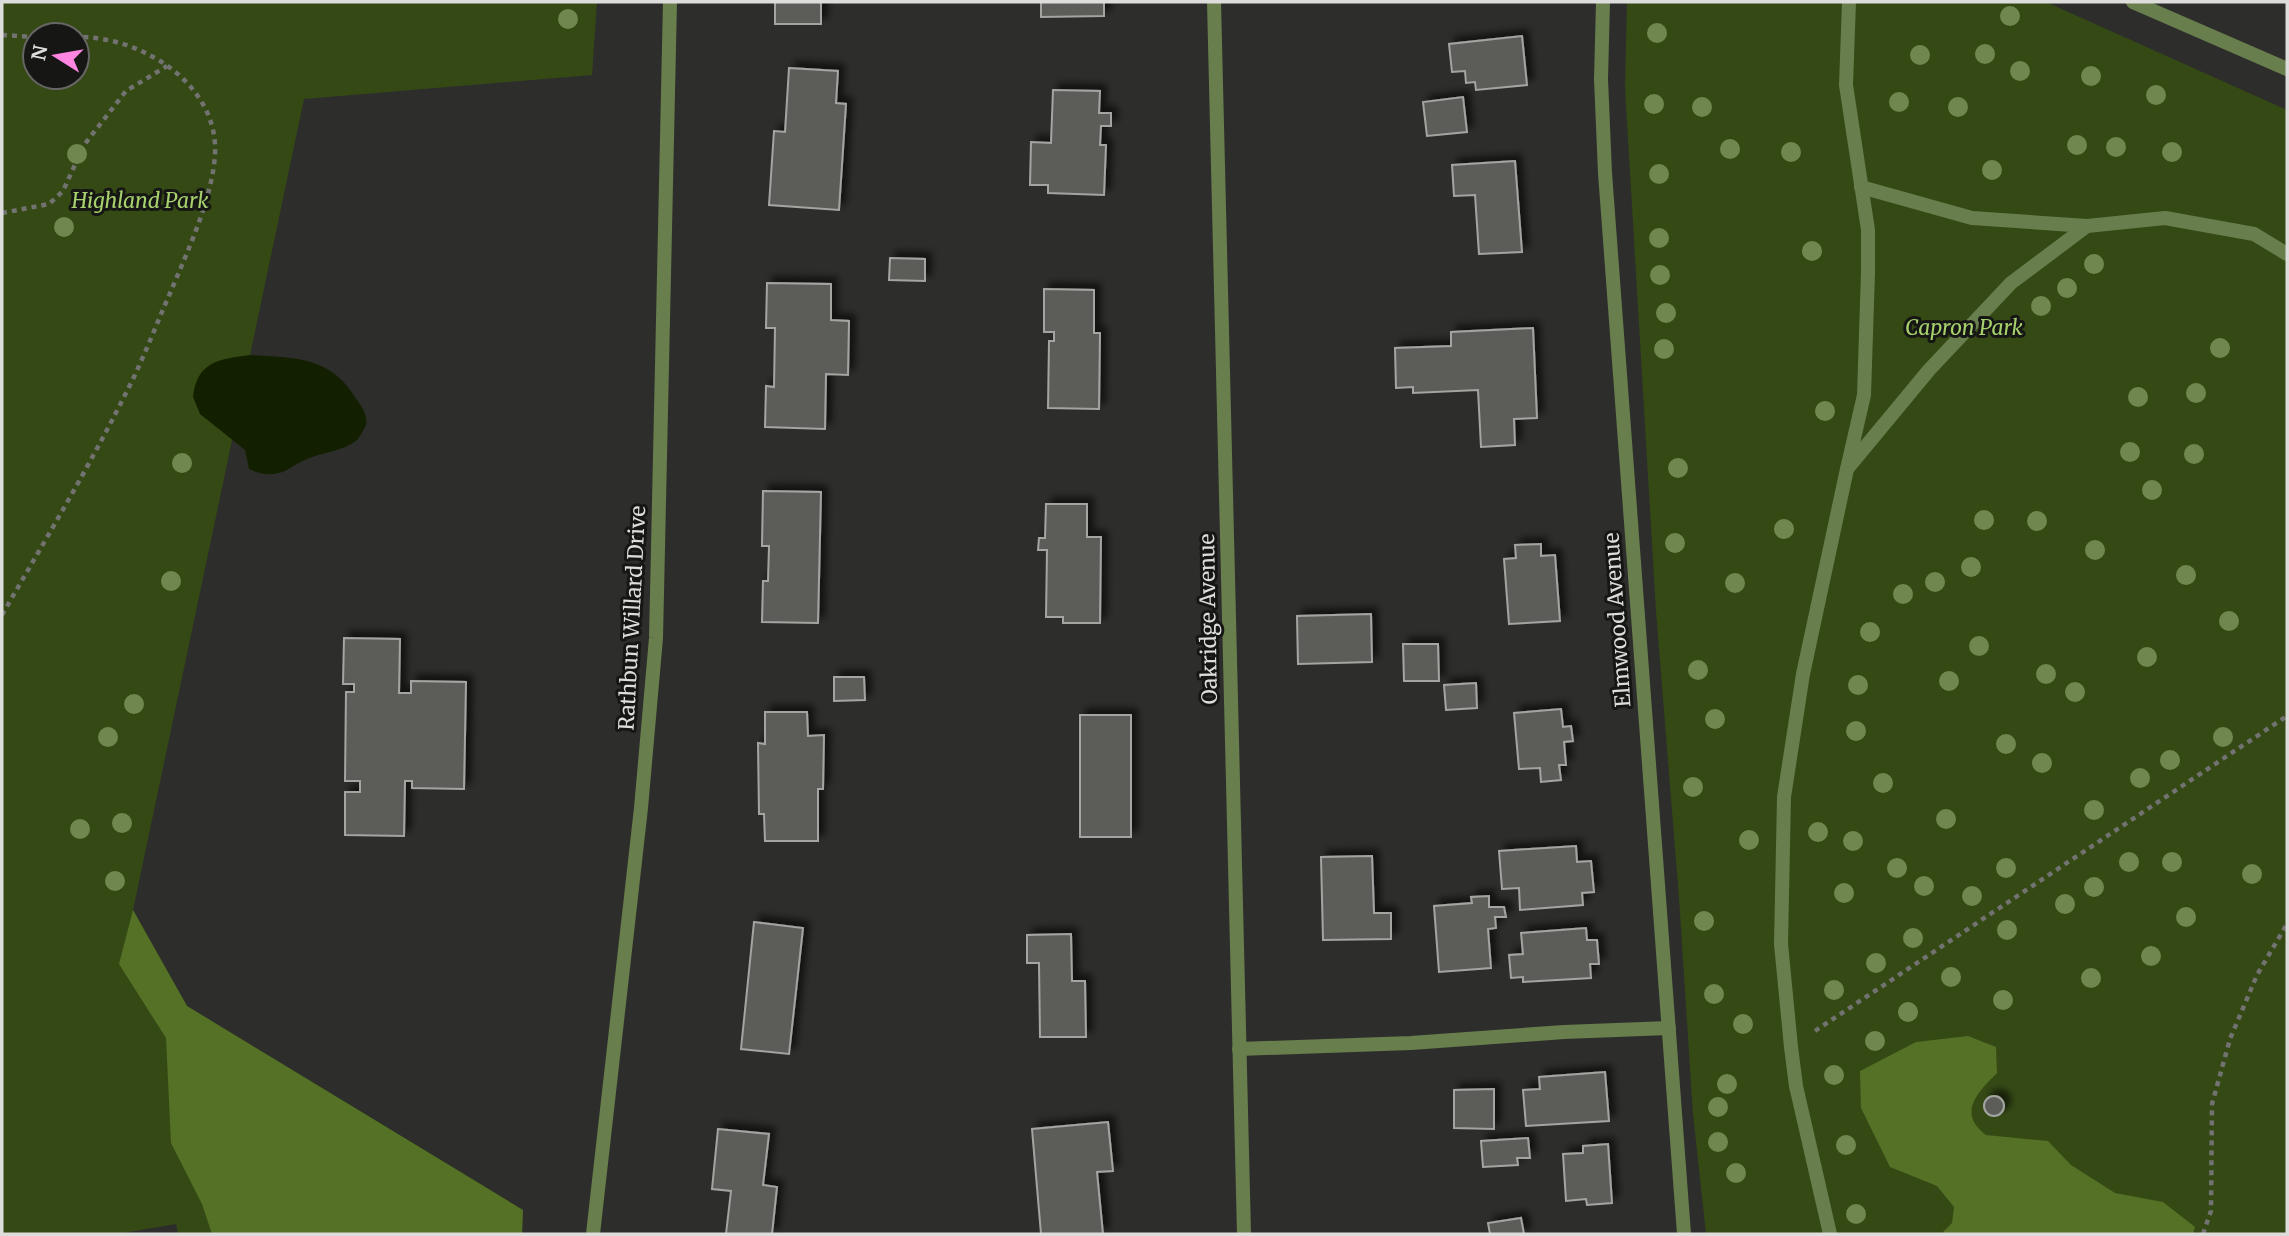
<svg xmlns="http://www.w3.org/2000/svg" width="2289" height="1236" viewBox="0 0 2289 1236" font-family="Merriweather,serif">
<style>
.green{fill:#354915;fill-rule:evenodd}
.forest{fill:#547126}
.water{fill:#132000}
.building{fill:#5b5d59;stroke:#a3a5a2;stroke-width:2;filter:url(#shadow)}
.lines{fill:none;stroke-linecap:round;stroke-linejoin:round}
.path{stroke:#727371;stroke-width:4.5;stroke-dasharray:5 5;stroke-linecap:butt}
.lane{stroke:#697e4d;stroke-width:14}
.street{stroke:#697e4d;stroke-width:14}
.tree{fill:#70884f}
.labels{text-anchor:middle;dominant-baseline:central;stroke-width:6;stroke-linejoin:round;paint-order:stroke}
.park-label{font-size:21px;font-style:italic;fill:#a7d16c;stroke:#161615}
.street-label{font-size:21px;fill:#dddedc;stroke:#161615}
</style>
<defs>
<filter id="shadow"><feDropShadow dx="6" dy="-6" stdDeviation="3.5" flood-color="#0009"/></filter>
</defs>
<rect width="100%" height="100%" fill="#2d2e2b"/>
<!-- green -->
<g class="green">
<path d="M2,2H597L592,75L304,99L133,910L187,1006L523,1210L522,1234H178L176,1224L117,1234H2ZM35,35H77V77H35Z"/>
<polygon points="1627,2 2046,2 2287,110 2287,1234 1706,1234 1693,1114 1679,898 1656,611 1625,88"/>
</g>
<!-- forest -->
<g class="forest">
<polygon points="133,910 187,1006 523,1210 522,1234 212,1234 202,1204 171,1143 166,1038 119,964"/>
<path d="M1968,1036L1996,1047L1997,1073C1979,1091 1956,1113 1986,1135L2048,1141L2071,1165L2115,1193L2163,1202L2195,1227L2193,1234H1948L1943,1232L1952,1223L1954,1207L1937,1186L1890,1167L1861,1108L1860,1071L1916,1042Z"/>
</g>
<!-- water -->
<path class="water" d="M250,355C296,358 331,356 357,400C362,407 368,416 366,425C365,428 360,436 358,439C344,452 320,452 303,461C293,465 286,473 274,474C265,475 257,473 249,469L245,450L200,414L193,397C197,361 220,359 250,355Z"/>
<!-- building -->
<g class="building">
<rect x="775" y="2" width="46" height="22"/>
<polygon points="1041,2 1104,2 1104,16 1041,17"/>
<polygon points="1522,36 1527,85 1476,90 1475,82 1466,83 1465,71 1452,72 1449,44"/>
<polygon points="789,68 838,71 836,103 846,104 839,210 769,205 774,131 785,132"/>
<polygon points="1053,90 1100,91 1099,113 1111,113 1111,126 1101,126 1100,145 1106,145 1104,195 1048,193 1048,185 1030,185 1031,142 1051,143"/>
<polygon points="1463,97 1467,132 1427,136 1423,102"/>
<polygon points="1515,161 1522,252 1479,254 1475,195 1454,196 1452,165"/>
<polygon points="890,258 925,259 925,281 889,280"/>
<polygon points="767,283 831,284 831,320 849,321 848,375 826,374 825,429 765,427 766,386 774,387 775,328 766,328"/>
<polygon points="1044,289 1094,290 1094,333 1100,333 1099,409 1048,408 1049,341 1054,341 1054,332 1044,332"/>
<polygon points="1533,328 1537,418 1514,419 1515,445 1481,447 1478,390 1413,393 1413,387 1396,388 1395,348 1451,346 1451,332"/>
<polygon points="763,491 821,492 818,623 762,622 763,581 768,581 769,546 762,546"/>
<polygon points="1046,504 1087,504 1087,537 1101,537 1100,623 1063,623 1063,617 1046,617 1047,550 1038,550 1039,538 1045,538"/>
<polygon points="1541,544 1541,556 1555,555 1560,621 1509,624 1504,559 1516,558 1515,545"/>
<polygon points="1371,614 1372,662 1298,664 1297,616"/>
<polygon points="344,638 400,639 399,693 411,693 411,681 466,682 464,789 412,788 412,781 405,781 404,836 345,835 345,792 360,792 360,781 345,781 346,692 354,692 354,684 343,684"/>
<polygon points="1403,644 1438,644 1439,681 1404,681"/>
<polygon points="834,677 864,677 865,700 834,701"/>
<polygon points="1476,683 1477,708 1446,710 1444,685"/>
<polygon points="1561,709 1563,727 1571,726 1573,741 1564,742 1566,765 1559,765 1561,780 1541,782 1540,768 1519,769 1514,713"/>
<polygon points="765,712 807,712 808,736 824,735 823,789 818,789 818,841 765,841 764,814 759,814 758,743 765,744"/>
<rect x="1080" y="715" width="51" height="122"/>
<polygon points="1576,846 1577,862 1591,861 1594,892 1582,893 1583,905 1520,910 1519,888 1502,889 1499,851"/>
<polygon points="1372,856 1374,913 1391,913 1391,939 1323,940 1321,857"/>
<polygon points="1489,896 1489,907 1504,907 1506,917 1495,917 1496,928 1488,929 1491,968 1439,972 1434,906 1472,903 1471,897"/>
<polygon points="754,922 803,928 789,1054 741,1049"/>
<polygon points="1586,928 1587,940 1597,940 1599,964 1590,964 1591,978 1523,982 1523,977 1511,978 1509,955 1523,954 1521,933"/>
<polygon points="1071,934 1072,981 1085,981 1086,1037 1040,1037 1039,963 1027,963 1027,935"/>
<polygon points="1605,1072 1609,1121 1526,1126 1523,1090 1540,1089 1539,1077"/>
<polygon points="1494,1089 1494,1129 1454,1128 1454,1090"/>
<circle cx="1994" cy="1106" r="10"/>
<polygon points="1108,1122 1113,1171 1097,1172 1103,1234 1041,1234 1032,1129"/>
<polygon points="718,1129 769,1134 763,1185 777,1187 772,1234 726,1234 731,1191 712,1189"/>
<polygon points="1528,1138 1530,1158 1517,1158 1518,1165 1483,1167 1481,1141"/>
<polygon points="1608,1144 1612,1203 1587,1205 1586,1199 1566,1201 1563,1154 1583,1153 1583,1146"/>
<polygon points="1521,1218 1524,1234 1490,1234 1488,1223"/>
</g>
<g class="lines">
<!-- path -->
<g class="path">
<polyline points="2,35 35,37"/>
<polyline points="2,213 49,204 63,191 84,145 126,91 167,66"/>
<path d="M2,615C44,542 88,469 126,393C143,360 156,325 171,291C188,250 212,199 215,155C219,83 140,36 77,37"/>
<polyline points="1815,1031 2287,716"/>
<polyline points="2203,1234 2211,1211 2212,1104 2230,1039 2257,975 2287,924"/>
</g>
<!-- lane -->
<g class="lane">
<polyline points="1849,2 1846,85 1868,230 1868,272 1864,395 1847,469 1929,370 2011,283 2087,226 2165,218 2254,234 2287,254"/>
<polyline points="1861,187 1972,218 2087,226"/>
<polyline points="1239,1049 1411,1043 1564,1032 1669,1028"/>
<polyline points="1830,1234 1796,1086 1791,1047 1781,944 1784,797 1803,674 1847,469"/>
</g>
<!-- street -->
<g class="street">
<polyline points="1214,2 1244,1234"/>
<polyline points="1603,2 1601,79 1605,173 1684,1234"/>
<polyline points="2133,2 2287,69"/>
<polyline points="593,1234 641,808 656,638 670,2"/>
</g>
</g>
<!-- trees -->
<g class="tree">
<circle cx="2010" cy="16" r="10"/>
<circle cx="568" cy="19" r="10"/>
<circle cx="1657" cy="33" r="10"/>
<circle cx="1985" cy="54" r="10"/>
<circle cx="1920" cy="55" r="10"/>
<circle cx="2020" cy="71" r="10"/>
<circle cx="2091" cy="76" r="10"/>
<circle cx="2156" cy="95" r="10"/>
<circle cx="1899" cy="102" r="10"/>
<circle cx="1654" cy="104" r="10"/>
<circle cx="1702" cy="107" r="10"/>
<circle cx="1958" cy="107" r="10"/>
<circle cx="2077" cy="145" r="10"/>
<circle cx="2116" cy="147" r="10"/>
<circle cx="1730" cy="149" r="10"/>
<circle cx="1791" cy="152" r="10"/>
<circle cx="2172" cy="152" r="10"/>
<circle cx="77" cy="154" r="10"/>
<circle cx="1992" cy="170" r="10"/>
<circle cx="1659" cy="174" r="10"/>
<circle cx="64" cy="227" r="10"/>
<circle cx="1659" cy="238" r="10"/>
<circle cx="1812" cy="251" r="10"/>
<circle cx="2094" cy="264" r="10"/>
<circle cx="1660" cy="275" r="10"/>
<circle cx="2067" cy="288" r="10"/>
<circle cx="2041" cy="306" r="10"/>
<circle cx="1666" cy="313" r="10"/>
<circle cx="2220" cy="348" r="10"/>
<circle cx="1664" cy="349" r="10"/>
<circle cx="2196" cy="393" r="10"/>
<circle cx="2138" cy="397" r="10"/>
<circle cx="1825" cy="411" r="10"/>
<circle cx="2130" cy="452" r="10"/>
<circle cx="2194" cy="454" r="10"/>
<circle cx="182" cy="463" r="10"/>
<circle cx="1678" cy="468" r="10"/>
<circle cx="2152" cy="490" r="10"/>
<circle cx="1984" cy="520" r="10"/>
<circle cx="2037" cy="521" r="10"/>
<circle cx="1784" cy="529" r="10"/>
<circle cx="1675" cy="543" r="10"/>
<circle cx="2095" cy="550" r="10"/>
<circle cx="1971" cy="567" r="10"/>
<circle cx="2186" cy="575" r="10"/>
<circle cx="171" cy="581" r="10"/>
<circle cx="1935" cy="582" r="10"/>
<circle cx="1735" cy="583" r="10"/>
<circle cx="1903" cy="594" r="10"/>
<circle cx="2229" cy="621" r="10"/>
<circle cx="1870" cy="632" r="10"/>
<circle cx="1979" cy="646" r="10"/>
<circle cx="2147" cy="657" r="10"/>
<circle cx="1698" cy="670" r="10"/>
<circle cx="2046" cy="674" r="10"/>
<circle cx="1949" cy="681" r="10"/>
<circle cx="1858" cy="685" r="10"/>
<circle cx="2075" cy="692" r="10"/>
<circle cx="134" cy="704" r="10"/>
<circle cx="1715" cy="719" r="10"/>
<circle cx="1856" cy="731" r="10"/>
<circle cx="108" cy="737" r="10"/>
<circle cx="2223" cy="737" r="10"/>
<circle cx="2006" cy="744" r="10"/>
<circle cx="2170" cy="760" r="10"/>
<circle cx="2042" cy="763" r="10"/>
<circle cx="2140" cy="778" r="10"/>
<circle cx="1883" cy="783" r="10"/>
<circle cx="1693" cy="787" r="10"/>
<circle cx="2094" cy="810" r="10"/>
<circle cx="1946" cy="819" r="10"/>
<circle cx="122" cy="823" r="10"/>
<circle cx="80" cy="829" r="10"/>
<circle cx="1818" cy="832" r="10"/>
<circle cx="1749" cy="840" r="10"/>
<circle cx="1853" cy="841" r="10"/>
<circle cx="2129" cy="862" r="10"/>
<circle cx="2172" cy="862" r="10"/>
<circle cx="1897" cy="868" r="10"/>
<circle cx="2006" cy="868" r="10"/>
<circle cx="2252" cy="874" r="10"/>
<circle cx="115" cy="881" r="10"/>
<circle cx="1924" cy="886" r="10"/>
<circle cx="2094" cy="887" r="10"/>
<circle cx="1844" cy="893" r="10"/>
<circle cx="1972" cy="896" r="10"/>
<circle cx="2065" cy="904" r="10"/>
<circle cx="2186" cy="917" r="10"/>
<circle cx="1704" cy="921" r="10"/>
<circle cx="2007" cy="930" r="10"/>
<circle cx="1913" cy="938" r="10"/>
<circle cx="2151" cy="956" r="10"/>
<circle cx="1876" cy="963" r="10"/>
<circle cx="1951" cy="977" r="10"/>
<circle cx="2091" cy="978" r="10"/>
<circle cx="1834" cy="990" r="10"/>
<circle cx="1714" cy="994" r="10"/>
<circle cx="2003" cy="1000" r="10"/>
<circle cx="1908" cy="1012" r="10"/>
<circle cx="1743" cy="1024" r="10"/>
<circle cx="1875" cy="1041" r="10"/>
<circle cx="1834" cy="1075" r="10"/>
<circle cx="1727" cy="1084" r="10"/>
<circle cx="1718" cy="1107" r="10"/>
<circle cx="1718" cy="1142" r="10"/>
<circle cx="1846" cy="1145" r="10"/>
<circle cx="1736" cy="1173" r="10"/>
<circle cx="1856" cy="1214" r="10"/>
</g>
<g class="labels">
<!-- park labels -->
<g class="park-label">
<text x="140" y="200">Highland Park</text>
<text x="1964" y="327">Capron Park</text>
</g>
<!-- street labels -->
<g class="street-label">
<text transform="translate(632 618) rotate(-87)">Rathbun Willard Drive</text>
<text transform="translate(1208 619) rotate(-91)">Oakridge Avenue</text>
<text transform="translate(1617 620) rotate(-94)">Elmwood Avenue</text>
</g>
</g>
<!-- border -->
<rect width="2289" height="1236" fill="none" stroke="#dddedc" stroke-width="7"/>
<!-- north arrow -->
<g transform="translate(56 56) rotate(281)"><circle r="33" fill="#161615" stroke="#666665" stroke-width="2"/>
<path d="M0-5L12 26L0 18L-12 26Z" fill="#fe85e0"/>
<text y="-10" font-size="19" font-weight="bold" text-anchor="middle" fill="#dddedc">N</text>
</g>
</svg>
